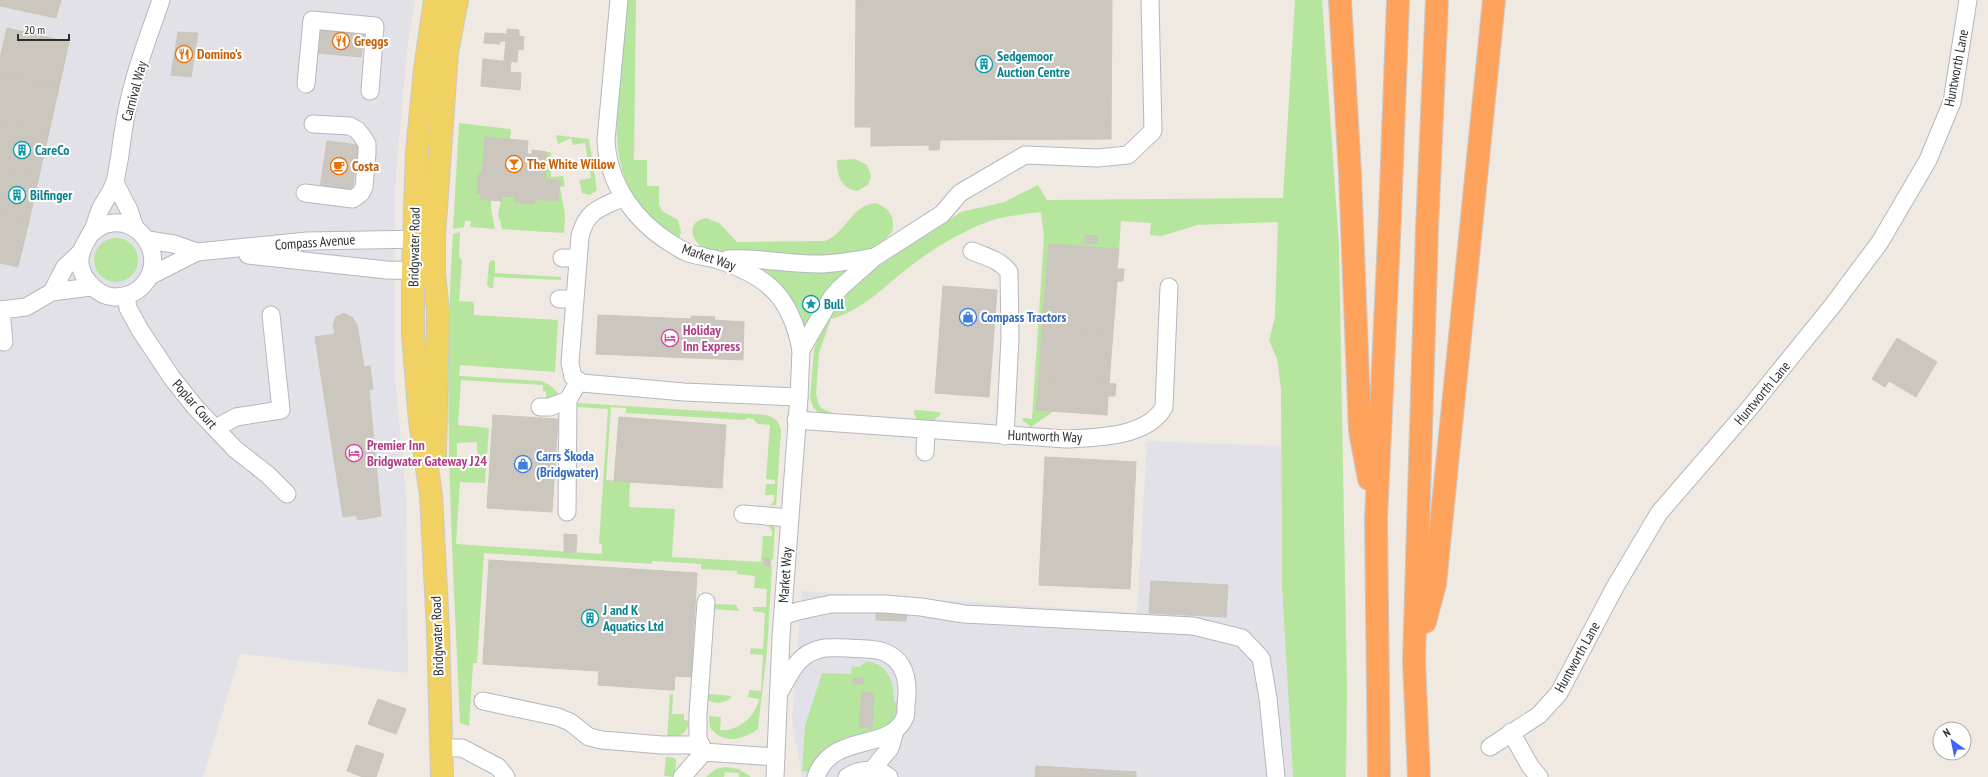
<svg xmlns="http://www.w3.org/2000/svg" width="1988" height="777" viewBox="0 0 1988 777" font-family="'PT Sans Narrow',sans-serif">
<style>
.industrial{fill:#e3e1e8}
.green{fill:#b6e59e;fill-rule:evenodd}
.building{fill:#cbc7bf;stroke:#cbc5ba}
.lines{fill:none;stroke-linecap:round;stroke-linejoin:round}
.minor-casing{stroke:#b4b7c1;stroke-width:19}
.major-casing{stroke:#c9c9c9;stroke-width:24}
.highway-casing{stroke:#c9c9c9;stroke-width:24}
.minor{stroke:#fff;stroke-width:17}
.major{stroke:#f2d163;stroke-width:22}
.highway{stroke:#ffa35c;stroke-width:22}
.labels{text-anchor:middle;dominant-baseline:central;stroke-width:4;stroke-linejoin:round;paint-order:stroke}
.food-label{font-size:14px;font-weight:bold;fill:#c56008;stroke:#fff;text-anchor:start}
.culture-label{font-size:14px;font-weight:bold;fill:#0d838f;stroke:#fff;text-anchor:start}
.street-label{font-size:14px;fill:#2e2e2e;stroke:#fff}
.shop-label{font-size:14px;font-weight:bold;fill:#366cbe;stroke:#fff;text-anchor:start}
.hotel-label{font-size:14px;font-weight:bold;fill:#b23c85;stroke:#fff;text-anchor:start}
</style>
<rect width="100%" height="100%" fill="#efe9e1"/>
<!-- industrial -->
<g class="industrial">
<polygon points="0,0 415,0 408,42 396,174 395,198 395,375 406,496 408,673 240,654 203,777 0,777"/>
<polygon points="1147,441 1281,446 1282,586 1293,777 802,777 792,720 802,591 1137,613"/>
</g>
<!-- green -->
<g class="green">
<path d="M628,0H636L634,160H647V186H659V204L662,211L678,220L681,232L679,238C671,236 662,228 656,223C624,195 615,158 617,118Z"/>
<path d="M1295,0H1322L1339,245L1347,687L1346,777H1293L1282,586L1281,389L1277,359L1269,340L1275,317L1278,222L1197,225L1162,236L1150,235L1151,223L1121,221L1119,249L1049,244L1036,410L1054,411L1031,427L1022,420L1023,418L1032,419L1044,237L1041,212C1029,213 1017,215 1005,217C978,222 938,245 916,262C888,282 865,310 831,319L819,353L816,393L818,403L821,408L835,414L834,419L819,413L813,407L810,398L814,349L827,314L859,279L961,212L1004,202L1038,185L1047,200L1283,198ZM1085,235L1098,236L1097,244L1085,243Z"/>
<polygon points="459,123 511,129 510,139 485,137 482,174 478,174 477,193 481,194 481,199 491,200 491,209 495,229 470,227 471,221 465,221 464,227 453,229"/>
<polygon points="556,135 589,139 597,190 590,195 582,193 579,180 591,178 585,143 573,145 571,138 558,144"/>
<polygon points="547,152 551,152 551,177 563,176 565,186 560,187 565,215 564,233 502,229 498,214 502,196 515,197 514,202 534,204 535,199 558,201 560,181 545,179"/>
<path d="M855,159L867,165L871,176L868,185L857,191C840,188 837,175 837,160Z"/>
<path d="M875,203C889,207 896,218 892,232L883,241L870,249L835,258L712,251C693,247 682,223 706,218L719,223L737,242L825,241C846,233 852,205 875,203Z"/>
<path d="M460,232L459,258L462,259L459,301L474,302V315L558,320L555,372L460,365L459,376L541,381L550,385L560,395L555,399L546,398V392L543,391V385L461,380L458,425L489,428L485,483L460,482L456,544L602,554V544L599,543L608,409L577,407L578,403L766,415C774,417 780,422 781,431L776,505L770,506L774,501V495H765L766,484H775V480L766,479L770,425L758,424L753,419L748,418L745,420L626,413V408L611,407L606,480L630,482L629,507L675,509L672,557L761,562L763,536H772V531L768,525L775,527L773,559L766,558L765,565L772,566L767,652L759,719L758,729C743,740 722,745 710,727L709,716L721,717L720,730C739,731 755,717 759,699L748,697L749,690L761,691L763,655L750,654L751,648L763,649L765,613L753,611V607H766L767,589L754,588L755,576L737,574V571L701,569V564L652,561V564L484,553L477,663H473L469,726L460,723C453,560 442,397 453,234ZM477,442L478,467H457V443Z"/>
<circle cx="116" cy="260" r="22"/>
<polygon points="492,260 495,261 495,273 561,277 561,280 494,277 493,288 490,288 487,285 489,263"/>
<path d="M754,265L851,267L806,326L802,323C789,296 781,281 754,265Z"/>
<polygon points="916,410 939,412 941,414 933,421 917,420 914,414 914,411"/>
<polygon points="718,604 736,605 739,611 713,609 714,605"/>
<path d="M867,661C889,665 894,682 894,702H899C892,743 857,727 836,743C826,751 818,763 811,772L802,771L805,726L822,673L851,674L852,666L859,667ZM862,693L874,694L872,728L859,727Z"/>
<path d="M670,694H673L672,714H684V720L689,721C687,734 679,737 667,740Z"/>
<path d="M708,694H710L732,696C726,704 715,704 707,700Z"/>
<polygon points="666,757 674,758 676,760 675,777 664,776"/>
<polygon points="725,767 739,769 751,777 739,777 739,773 725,772 724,777 706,777 716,769"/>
</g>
<!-- building -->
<g class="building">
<polygon points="0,0 61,0 56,18 0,6"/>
<polygon points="856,0 1112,0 1111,139 940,140 939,150 929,150 929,145 871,146 871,127 855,127"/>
<polygon points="321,27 365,30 361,57 317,53"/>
<polygon points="7,28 69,42 59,87 0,74 0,58"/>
<polygon points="507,29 519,30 519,36 524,37 523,50 518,49 517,62 504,61 506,41 500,41 500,44 484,43 485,33 507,34"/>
<polygon points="178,32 198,33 191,77 171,75"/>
<polygon points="483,59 511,62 510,72 521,73 520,90 481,86"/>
<polygon points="0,74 59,87 49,132 0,121"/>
<polygon points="0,121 49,132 39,176 0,167"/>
<polygon points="485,137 528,141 527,154 532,154 532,150 547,152 545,179 560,181 558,201 535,199 534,204 514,202 515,197 502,196 501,201 480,199 481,194 477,194 478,173 482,174"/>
<polygon points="327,141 358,145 352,192 320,188"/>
<polygon points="0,167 39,176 29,221 0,214"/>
<polygon points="0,214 29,221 18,267 0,263"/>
<polygon points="1085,235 1098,236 1097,244 1085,243"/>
<polygon points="1049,244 1119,249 1117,269 1124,269 1123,281 1117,281 1113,332 1042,327"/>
<polygon points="943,286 997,290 989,397 935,393"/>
<polygon points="344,313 353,318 357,325 364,367 370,366 373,389 369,390 381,516 358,520 356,515 343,517 315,337 335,334 333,325 336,317"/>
<polygon points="598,315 691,319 691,316 715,317 714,320 744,322 743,360 596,354"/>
<polygon points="1042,327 1113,332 1109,383 1039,378"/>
<polygon points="1897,338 1937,362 1916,397 1889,381 1885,387 1872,379"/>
<polygon points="1039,378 1116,384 1115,396 1108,396 1107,415 1036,410"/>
<polygon points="493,415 558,419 552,512 487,508"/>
<polygon points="619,417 726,425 722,488 614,481"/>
<polygon points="1045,457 1136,462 1130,589 1039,585"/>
<polygon points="564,534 577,535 576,552 564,552"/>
<polygon points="765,558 771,559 770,566 764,566"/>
<polygon points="489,560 697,573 691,677 675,676 674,690 670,690 598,685 599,671 483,664"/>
<polygon points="1151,581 1228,585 1226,617 1149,613"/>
<polygon points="876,611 907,613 906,621 876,620"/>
<rect x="853" y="678" width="10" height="6"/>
<polygon points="862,692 874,693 872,728 859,727"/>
<polygon points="378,699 406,709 396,734 368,724"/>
<polygon points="356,745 384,754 376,777 363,777 347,771"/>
<polygon points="1036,766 1136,772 1136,777 1035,777"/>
</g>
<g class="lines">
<!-- minor casing -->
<g class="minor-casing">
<g id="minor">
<path d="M619,0L606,140C608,185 636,222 672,244C677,247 683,251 688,253C698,256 708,257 718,260C768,276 791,297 801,350L832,297L840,288L875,257L942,214L960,193L1025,155L1097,158L1128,155L1153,131L1150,0"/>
<polyline points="306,84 312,20 375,26 370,91"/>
<polyline points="115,183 129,210 135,228"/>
<polyline points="305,193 353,199 361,193 364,187 367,153 367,144 362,136 357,130 350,126 313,124"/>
<path d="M624,197C601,208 587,209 580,236L570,363L573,377L582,383L684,392L799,397"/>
<path d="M91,233C96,230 102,225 107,224C141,215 167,258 144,284C137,293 125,297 114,297C98,296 82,279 80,264C79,251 85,244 91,233C96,226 97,216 101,208C105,200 111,193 114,184C117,177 117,168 119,161C122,141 124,121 129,101C136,67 150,33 161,0"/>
<polyline points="148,240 174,244 197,252 307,241 426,239"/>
<path d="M972,251C985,256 1000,260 1009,272L1010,338L1005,436"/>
<polyline points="248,255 387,270 424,271"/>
<polyline points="562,258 577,258"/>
<path d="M728,259C760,257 791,265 823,264C840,263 857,260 874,257"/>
<polyline points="150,276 197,252"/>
<polyline points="52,292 65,267 80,253"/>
<polyline points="126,296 128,308 140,330 172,378 195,407 235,449 268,475 287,494"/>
<polyline points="559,299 574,299"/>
<polyline points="0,310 26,307 52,292 91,287"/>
<polyline points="1,310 4,342"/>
<polyline points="540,407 550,407 568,400"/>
<path d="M796,420L1066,439C1096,438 1148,437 1164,407L1169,287"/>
<polyline points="216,428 236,417 281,410 271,315"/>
<polyline points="925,452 926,430"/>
<polyline points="567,512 568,400 579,381"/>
<polyline points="743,514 789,518"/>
<polyline points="706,602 698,714 698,739 704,752 776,757"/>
<polyline points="783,616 798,611 831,604 885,604 921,607 964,614 1193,626 1242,638 1261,658 1268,698 1276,777"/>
<path d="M780,691C788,678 796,658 812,652C823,646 835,648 848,648C858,649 874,648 884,652C907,661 909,684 906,705C906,709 906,714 905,717C890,753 832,731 816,777"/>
<polyline points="483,701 558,717 570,722 589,737 602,740 662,745 701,745"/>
<polyline points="1511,732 1530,766 1539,777"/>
<polyline points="1490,747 1539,715 1559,693 1615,587 1659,513 1748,410 1833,305 1880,242 1928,160 1952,102 1968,0"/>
<polyline points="441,748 462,748 498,767 506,777"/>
<polyline points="872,770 890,748 895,731"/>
<polyline points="682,777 704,752"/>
<polyline points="775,777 781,637 799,397 801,350"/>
<path d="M847,777C859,769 877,767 889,777"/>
</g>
</g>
<!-- major casing -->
<g class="major-casing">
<g id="major">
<polyline points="435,0 425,69 417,152 413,270 413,335 420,421 431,495 438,629 442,777"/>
<polyline points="435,456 438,312 434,272 434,237 447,52 457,0"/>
</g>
</g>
<!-- highway casing -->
<g class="highway-casing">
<g id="highway">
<polyline points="1340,0 1350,174 1360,431 1369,479"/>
<polyline points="1425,622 1435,584 1494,0"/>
<polyline points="1379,777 1376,519 1390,216 1398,0"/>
<polyline points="1419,777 1414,661 1427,229 1437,0"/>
</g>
</g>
<!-- minor -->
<use href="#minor" class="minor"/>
<!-- major -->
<use href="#major" class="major"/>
<!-- highway -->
<use href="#highway" class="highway"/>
</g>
<!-- icons -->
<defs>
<g id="restaurant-ring" transform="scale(0.9)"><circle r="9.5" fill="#fff" stroke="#e8710a" stroke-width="1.5"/><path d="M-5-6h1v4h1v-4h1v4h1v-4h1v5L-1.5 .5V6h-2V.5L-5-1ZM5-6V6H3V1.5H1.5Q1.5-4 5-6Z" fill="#e8710a"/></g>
<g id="building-ring" transform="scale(0.9)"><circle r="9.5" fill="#fff" stroke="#0f9aa8" stroke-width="1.5"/><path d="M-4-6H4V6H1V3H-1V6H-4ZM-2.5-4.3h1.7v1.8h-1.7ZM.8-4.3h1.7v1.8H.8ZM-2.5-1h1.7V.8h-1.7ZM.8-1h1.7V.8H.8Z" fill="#0f9aa8"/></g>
<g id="bar-ring" transform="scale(0.9)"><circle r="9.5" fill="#fff" stroke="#e8710a" stroke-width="1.5"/><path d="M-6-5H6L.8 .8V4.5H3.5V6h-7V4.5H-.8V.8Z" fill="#e8710a"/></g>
<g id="cafe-ring" transform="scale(0.9)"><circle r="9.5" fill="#fff" stroke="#e8710a" stroke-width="1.5"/><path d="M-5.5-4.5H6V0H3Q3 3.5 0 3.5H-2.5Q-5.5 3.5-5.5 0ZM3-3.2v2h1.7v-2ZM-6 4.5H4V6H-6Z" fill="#e8710a"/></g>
<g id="sight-ring" transform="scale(0.9)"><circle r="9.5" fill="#fff" stroke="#0f9aa8" stroke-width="1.5"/><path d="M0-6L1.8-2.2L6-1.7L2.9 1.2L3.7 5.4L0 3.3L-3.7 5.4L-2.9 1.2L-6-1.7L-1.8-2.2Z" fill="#0f9aa8"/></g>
<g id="shop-ring" transform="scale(0.9)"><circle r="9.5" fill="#fff" stroke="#3f7fe0" stroke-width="1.5"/><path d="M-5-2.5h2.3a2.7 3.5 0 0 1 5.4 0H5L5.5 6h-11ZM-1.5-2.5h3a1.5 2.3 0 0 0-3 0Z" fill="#3f7fe0"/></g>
<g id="hotel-ring" transform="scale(0.9)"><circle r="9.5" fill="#fff" stroke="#d1479c" stroke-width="1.5"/><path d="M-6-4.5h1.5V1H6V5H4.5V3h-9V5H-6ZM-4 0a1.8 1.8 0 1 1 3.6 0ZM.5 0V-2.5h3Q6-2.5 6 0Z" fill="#d1479c"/></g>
</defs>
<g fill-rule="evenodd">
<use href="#restaurant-ring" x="341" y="41"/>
<use href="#restaurant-ring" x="184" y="54"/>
<use href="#building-ring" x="984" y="64"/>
<use href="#building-ring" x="22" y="150"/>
<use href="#bar-ring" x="514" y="164"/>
<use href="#cafe-ring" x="339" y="166"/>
<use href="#building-ring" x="17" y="195"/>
<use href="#sight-ring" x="811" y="304"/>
<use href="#shop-ring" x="968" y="317"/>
<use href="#hotel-ring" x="670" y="338"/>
<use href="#hotel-ring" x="354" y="453"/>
<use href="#shop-ring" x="523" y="464"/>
<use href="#building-ring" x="590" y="618"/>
</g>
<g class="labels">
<!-- food labels -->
<g class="food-label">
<text x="354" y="41">Greggs</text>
<text x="197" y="54">Domino's</text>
<text x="527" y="164">The White Willow</text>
<text x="352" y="166">Costa</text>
</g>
<!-- culture labels -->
<g class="culture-label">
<text x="997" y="56">Sedgemoor<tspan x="997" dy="16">Auction Centre</tspan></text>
<text x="35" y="150">CareCo</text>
<text x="30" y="195">Bilfinger</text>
<text x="824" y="304">Bull</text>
<text x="603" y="610">J and K<tspan x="603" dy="16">Aquatics Ltd</tspan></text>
</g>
<!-- street labels -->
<g class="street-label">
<text transform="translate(1956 68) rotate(-79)">Huntworth Lane</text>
<text transform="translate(134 91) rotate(-75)">Carnival Way</text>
<text transform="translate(315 242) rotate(-4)">Compass Avenue</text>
<text transform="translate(414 247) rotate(-89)">Bridgwater Road</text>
<text transform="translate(709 257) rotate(19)">Market Way</text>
<text transform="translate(1762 393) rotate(-50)">Huntworth Lane</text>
<text transform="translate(195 404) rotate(49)">Poplar Court</text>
<text transform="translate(1045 436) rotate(2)">Huntworth Way</text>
<text transform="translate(785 575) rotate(-86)">Market Way</text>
<text transform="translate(437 636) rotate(-92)">Bridgwater Road</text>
<text transform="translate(1577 657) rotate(-61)">Huntworth Lane</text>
</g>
<!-- shop labels -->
<g class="shop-label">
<text x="981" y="317">Compass Tractors</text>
<text x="536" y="456">Carrs Škoda<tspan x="536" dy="16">(Bridgwater)</tspan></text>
</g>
<!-- hotel labels -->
<g class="hotel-label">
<text x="683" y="330">Holiday<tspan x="683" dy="16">Inn Express</tspan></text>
<text x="367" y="445">Premier Inn<tspan x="367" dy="16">Bridgwater Gateway J24</tspan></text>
</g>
</g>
<!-- north arrow -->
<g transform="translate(1952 741) rotate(327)"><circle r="19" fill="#ffffff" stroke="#ababab"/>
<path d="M0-3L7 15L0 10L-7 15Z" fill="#4264fb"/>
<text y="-6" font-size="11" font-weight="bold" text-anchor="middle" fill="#2e2e2e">N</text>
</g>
<!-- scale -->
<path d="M18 34v6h51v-6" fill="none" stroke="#2e2e2e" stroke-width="2"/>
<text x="24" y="34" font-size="12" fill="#2e2e2e" stroke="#ffffff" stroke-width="3" paint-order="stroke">20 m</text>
</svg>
